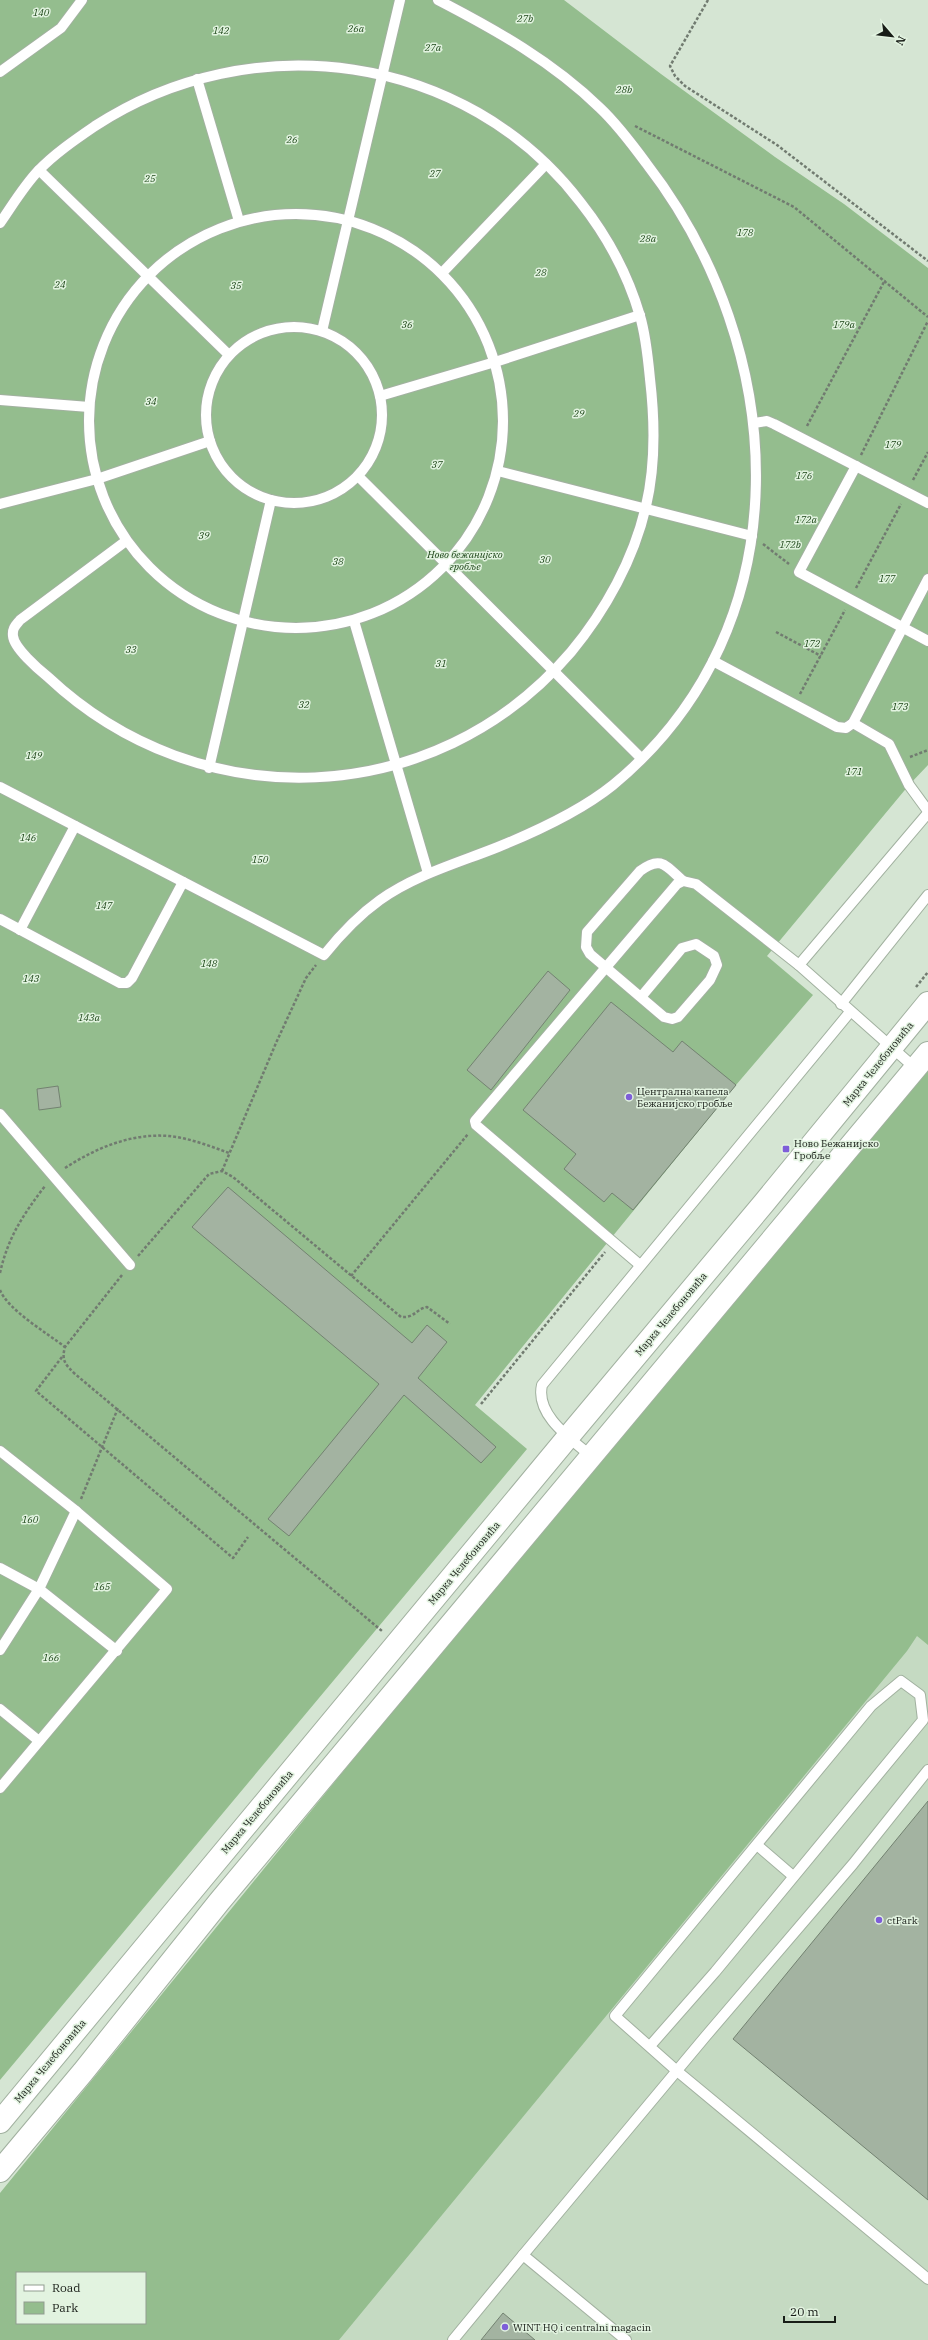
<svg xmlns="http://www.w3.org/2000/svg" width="928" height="2340" viewBox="0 0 928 2340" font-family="'IBM Plex Serif',serif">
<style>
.built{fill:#c5dac2;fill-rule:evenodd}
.green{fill:#94bd8e;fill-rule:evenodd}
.building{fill:#a3b3a1;stroke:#738271}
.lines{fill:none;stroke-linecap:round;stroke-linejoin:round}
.service-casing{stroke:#a2b1a0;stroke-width:12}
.primary-casing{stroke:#a2b1a0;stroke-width:24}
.path{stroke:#717b70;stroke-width:2.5;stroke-dasharray:3 2;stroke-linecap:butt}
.service{stroke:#fff;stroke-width:10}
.primary{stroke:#fff;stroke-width:22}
.poi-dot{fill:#7e5ed9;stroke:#e2f3e0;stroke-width:1.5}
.labels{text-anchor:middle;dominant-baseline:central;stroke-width:3;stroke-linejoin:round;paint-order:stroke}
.park-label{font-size:10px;font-style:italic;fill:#153f10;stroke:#e2f3e0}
.street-label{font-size:10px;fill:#181d17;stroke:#e2f3e0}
.poi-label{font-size:10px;fill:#181d17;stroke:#e2f3e0;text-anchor:start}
</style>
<rect width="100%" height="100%" fill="#d5e5d3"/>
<!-- built -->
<path class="built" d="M928,1082V2340H0V2194ZM17,2273H145V2323H17Z"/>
<!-- green -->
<g class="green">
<polygon points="0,0 564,0 661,74 775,157 844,204 928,268 928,765 909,785 767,956 813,995 736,1085 475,1405 527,1449 0,2080"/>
<path d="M928,1053V1645L917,1636L907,1651L339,2340H0V2193ZM17,2273H145V2323H17Z"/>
</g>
<!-- building -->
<g class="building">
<polygon points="548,971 570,990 491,1090 467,1070"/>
<polygon points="611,1002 673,1052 682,1041 736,1085 633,1210 612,1193 604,1202 564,1169 576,1154 523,1110"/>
<polygon points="58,1086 61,1107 39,1110 37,1089"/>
<polygon points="228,1187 412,1343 427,1325 447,1342 418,1378 496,1447 481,1463 404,1395 289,1536 268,1519 379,1384 192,1227"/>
<polygon points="928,1801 928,2200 733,2039"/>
<polygon points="503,2313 535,2340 481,2340"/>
</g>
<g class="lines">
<!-- service casing -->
<g class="service-casing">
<g id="service">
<polyline points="0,72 61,28 82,0"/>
<polyline points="197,79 239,221"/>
<polyline points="39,170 229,355"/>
<circle cx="296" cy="421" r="207"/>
<path d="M0,223C12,206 23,187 38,171C54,154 76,139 95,126C251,24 466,52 581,203C607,236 628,275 640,316C646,336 648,358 650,379C655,422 656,464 646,506C634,559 605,611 571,652C435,811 199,819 48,677C38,669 14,648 13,636C12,628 16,625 20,620L126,541"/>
<polyline points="442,273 546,164"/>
<circle cx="294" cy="415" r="88"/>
<polyline points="322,331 400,0"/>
<polyline points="380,396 495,362 640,315"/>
<polyline points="0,400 89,407"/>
<polyline points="754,423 767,421 774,424 928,503"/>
<polyline points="856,466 799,572 928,641"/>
<polyline points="498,471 752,536"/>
<polyline points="358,476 641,758"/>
<polyline points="0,504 97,479 210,441"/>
<polyline points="354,621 428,873"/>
<polyline points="713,661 837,727 846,728 853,723 928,579"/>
<polyline points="853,723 889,744 909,785 928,811"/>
<polyline points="209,768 271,500"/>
<path d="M0,787L324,955C340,935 359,915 380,900C415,875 458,863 498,847C535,832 582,810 613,785C806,626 790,349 646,163C632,144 617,124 600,108C553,62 496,30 438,0"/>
<polyline points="0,919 120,983 127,983 132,978 183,882"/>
<polyline points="20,930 75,826"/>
<path d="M641,997L682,948L696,944L714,956L717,965L710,980L678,1017L672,1019L664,1017L590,954L586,947L587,932L640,871C661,855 666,866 683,881"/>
<polyline points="841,1004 928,895"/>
<polyline points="915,1068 799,965 928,813"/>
<polyline points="0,1114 130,1265"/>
<polyline points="640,1265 476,1125 475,1121 677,884 683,881 696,884 799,965"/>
<polyline points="0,1451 76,1511 39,1589 0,1650"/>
<path d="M591,1456C571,1439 535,1415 542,1385L850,1012"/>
<polyline points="0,1568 39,1589 117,1651"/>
<polyline points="0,1709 39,1741"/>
<polyline points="0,1788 167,1589 76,1511"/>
<polyline points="757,1845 793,1876"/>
<polyline points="650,2046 715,1972 923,1720 920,1695 901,1681 871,1706 615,2016 677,2071 928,2279"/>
<polyline points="523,2255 705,2037 853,1864 928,1770"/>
<polyline points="453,2340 523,2255 626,2340"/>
</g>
</g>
<!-- primary casing -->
<g class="primary-casing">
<g id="primary">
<polyline points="0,2122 568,1437 764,1203 928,1003"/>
<polyline points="0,2171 83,2072 219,1902 928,1053"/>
</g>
</g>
<!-- path -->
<g class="path">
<polyline points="708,0 670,66 675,76 685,86 777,145 928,261"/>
<polyline points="635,126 794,207 928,317"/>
<polyline points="807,426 885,280"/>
<polyline points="861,455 928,321"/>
<polyline points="913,480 928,452"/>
<polyline points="763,544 789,564"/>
<polyline points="856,588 901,504"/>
<polyline points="776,632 821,656"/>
<polyline points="800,694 845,610"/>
<polyline points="910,757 928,750"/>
<polyline points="916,987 928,972"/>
<path d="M65,1168C96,1148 131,1133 169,1136C189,1138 210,1146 229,1153"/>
<polyline points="222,1171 276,1043 306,978 316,965"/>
<path d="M138,1256L209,1174L222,1171L233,1177L401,1317C415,1318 416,1309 427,1307L450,1324"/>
<path d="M0,1273C8,1237 23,1215 45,1186"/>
<path d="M122,1275L65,1347C61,1361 66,1365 75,1374L382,1631"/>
<polyline points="351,1276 468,1134"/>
<path d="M0,1290C8,1310 47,1333 65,1347"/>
<polyline points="62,1357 36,1391 233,1558 248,1537"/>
<polyline points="481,1404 605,1252"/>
<polyline points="81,1499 118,1408"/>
</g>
<!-- service -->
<use href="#service" class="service"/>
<!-- primary -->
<use href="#primary" class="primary"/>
</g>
<!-- markers -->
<g class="poi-dot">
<circle cx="629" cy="1097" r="4"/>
<rect x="782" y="1145" width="8" height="8" rx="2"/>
<circle cx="879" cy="1920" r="4"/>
<circle cx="505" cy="2327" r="4"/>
</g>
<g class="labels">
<!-- park labels -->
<g class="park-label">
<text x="41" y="12">140</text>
<text x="525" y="18">27b</text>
<text x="356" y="28">26a</text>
<text x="221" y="30">142</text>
<text x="433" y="47">27a</text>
<text x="624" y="89">28b</text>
<text x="292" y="139">26</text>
<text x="435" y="173">27</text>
<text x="150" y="178">25</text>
<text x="745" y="232">178</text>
<text x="648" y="238">28a</text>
<text x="541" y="272">28</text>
<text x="60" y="284">24</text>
<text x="236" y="285">35</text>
<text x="407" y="324">36</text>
<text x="844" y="324">179a</text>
<text x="151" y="401">34</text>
<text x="579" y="413">29</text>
<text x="893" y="444">179</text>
<text x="437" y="464">37</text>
<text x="804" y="475">176</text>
<text x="806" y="519">172a</text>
<text x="204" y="535">39</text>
<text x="790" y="544">172b</text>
<text x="465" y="554">Ново бежанијско<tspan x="465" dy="12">гробље</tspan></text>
<text x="545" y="559">30</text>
<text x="338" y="561">38</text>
<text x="887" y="578">177</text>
<text x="812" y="643">172</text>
<text x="131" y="649">33</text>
<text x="441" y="663">31</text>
<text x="304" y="704">32</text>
<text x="900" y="706">173</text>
<text x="34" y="755">149</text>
<text x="854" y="771">171</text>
<text x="28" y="837">146</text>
<text x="260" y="859">150</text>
<text x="104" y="905">147</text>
<text x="209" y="963">148</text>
<text x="31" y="978">143</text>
<text x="89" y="1017">143a</text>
<text x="30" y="1519">160</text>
<text x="102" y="1586">165</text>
<text x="51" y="1657">166</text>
</g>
<!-- street labels -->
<g class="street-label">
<text transform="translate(878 1064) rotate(-51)">Марка Челебоновића</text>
<text transform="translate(671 1314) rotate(-50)">Марка Челебоновића</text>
<text transform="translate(464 1563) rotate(-50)">Марка Челебоновића</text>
<text transform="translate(257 1812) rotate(-50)">Марка Челебоновића</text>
<text transform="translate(50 2061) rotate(-50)">Марка Челебоновића</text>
</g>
<!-- poi labels -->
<g class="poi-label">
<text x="637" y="1091">Централна капела<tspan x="637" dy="12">Бежанијско гробље</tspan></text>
<text x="794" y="1143">Ново Бежанијско<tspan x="794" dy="12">Гробље</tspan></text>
<text x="887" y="1920">ctPark</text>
<text x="513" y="2327">WINT HQ i centralni magacin</text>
</g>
</g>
<!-- legend -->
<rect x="16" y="2272" width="130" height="52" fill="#e2f3e0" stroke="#919d90"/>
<rect x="24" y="2285" width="20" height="6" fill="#ffffff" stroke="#919d90"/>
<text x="52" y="2292" font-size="12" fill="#181d17">Road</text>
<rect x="24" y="2302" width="20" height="12" fill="#94bd8e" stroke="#919d90"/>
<text x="52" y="2312" font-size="12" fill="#181d17">Park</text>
<!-- north arrow -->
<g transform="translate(892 36) rotate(118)" stroke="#e2f3e0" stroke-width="3" paint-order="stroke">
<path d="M0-3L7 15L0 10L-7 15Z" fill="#181d17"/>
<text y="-6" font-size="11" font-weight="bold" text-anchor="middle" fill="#181d17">N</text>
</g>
<!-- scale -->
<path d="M784 2316v6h51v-6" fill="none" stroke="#181d17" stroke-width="2"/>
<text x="790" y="2316" font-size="12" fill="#181d17" stroke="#e2f3e0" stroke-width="3" paint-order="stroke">20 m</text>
</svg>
